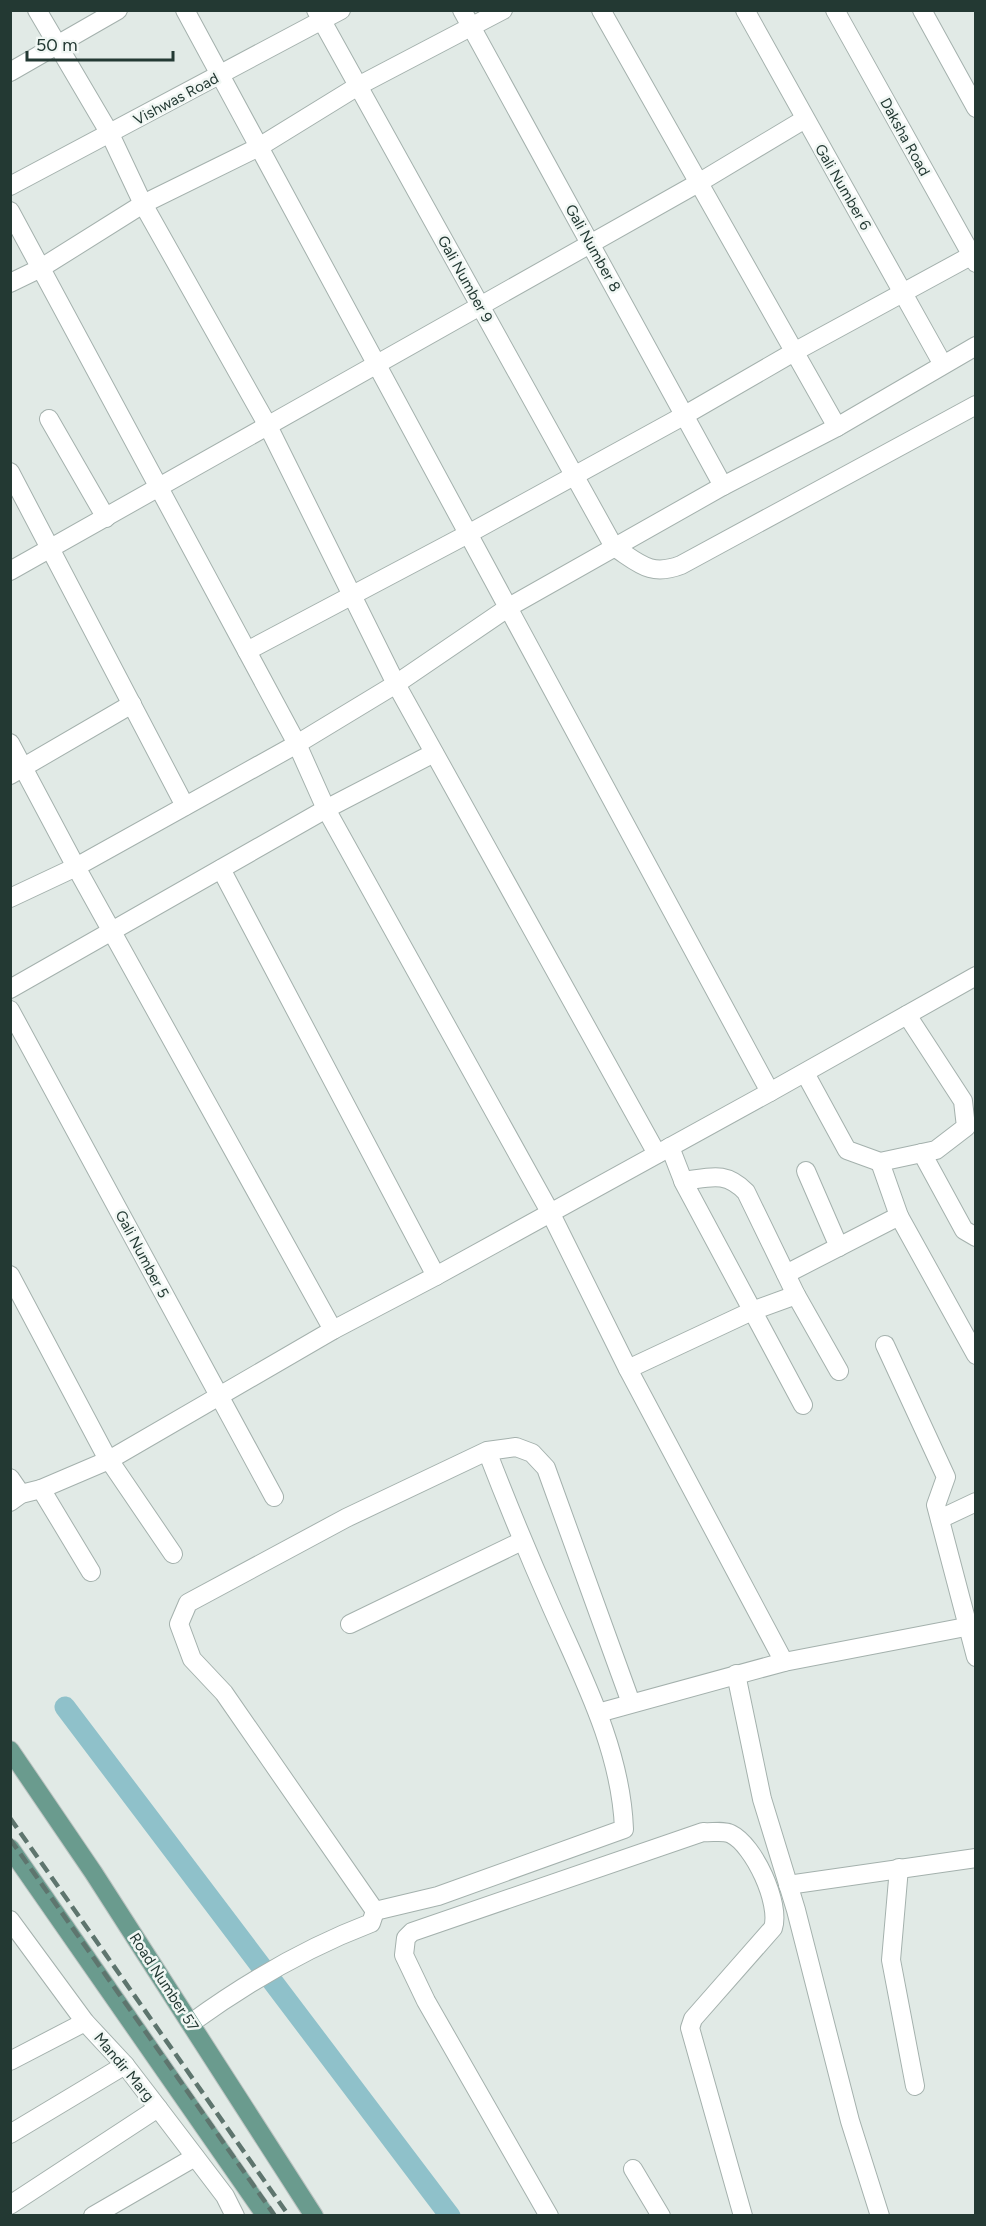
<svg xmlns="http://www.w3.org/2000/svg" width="986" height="2226" viewBox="0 0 986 2226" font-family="Figtree,sans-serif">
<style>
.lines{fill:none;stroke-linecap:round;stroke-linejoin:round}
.canal{stroke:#8fc1ca;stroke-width:21}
.minor-casing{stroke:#a4b1ad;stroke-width:20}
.major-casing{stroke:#bdc4c2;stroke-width:20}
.minor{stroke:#fff;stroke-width:18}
.major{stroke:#6a9b8e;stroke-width:18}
.rail{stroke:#5e756e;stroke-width:4.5;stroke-dasharray:12 6;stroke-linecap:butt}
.labels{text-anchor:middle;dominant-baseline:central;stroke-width:5;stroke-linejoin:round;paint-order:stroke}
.street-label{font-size:15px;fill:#233933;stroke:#f1f7f4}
</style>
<rect width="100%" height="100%" fill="#e1eae6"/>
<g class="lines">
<!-- canal -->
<polyline class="canal" points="65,1707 450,2216"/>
<!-- minor casing -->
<g class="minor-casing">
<g id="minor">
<polyline points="37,10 110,134 143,204 268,426 396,684 657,1154"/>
<polyline points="185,10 770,1092"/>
<path d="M316,10L614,547C639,563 650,577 681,565L976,405"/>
<polyline points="462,10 723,486"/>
<polyline points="601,10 837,427"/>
<polyline points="745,10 942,363"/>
<polyline points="835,10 976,263"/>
<polyline points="922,10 976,108"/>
<polyline points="10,72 118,10"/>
<polyline points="10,186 341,10"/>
<polyline points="10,211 297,744 326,809 550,1212 628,1369 784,1662"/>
<polyline points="10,283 41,268 143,204 259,147 358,86 503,10"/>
<polyline points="49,419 106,518"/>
<polyline points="10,472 185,806"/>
<polyline points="10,571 700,182 805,119"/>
<polyline points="247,651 468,534 685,415 794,352 976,253"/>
<polyline points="10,743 76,867 333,1330"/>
<polyline points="10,775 132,704"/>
<polyline points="221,869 436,1276"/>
<polyline points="10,898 76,867 297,744 396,684 509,607 723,486 837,427 976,346"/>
<polyline points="10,989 326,809 434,753"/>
<polyline points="10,1010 274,1497"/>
<polyline points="805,1073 847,1150 880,1162 936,1150 966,1127 963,1101 907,1015"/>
<polyline points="670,1147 684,1183 803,1405"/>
<polyline points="922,1153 964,1230 976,1237"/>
<polyline points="880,1162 899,1216"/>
<polyline points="806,1171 839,1247"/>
<path d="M683,1181C709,1178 725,1170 746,1192L796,1295L839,1371"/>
<polyline points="786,1274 899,1216 976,1355"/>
<polyline points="10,1275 105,1454 173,1554"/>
<polyline points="885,1345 946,1477 936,1505 976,1657"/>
<polyline points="628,1369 752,1311 796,1295"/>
<path d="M487,1451C507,1503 529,1556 552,1608C583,1678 621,1750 624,1829L438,1896L375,1911L224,1693L192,1659L179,1624L188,1603L346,1518L487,1451L516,1447L532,1453L546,1468L631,1703"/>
<polyline points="10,1478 21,1494"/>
<polyline points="41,1489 91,1572"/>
<polyline points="10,1502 21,1494 41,1489 109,1460 333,1330 434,1277 770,1092 976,976"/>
<polyline points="940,1519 976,1502"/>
<polyline points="350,1624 522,1541"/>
<polyline points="736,1674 762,1799 796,1910 850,2121 880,2216"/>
<polyline points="598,1713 784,1662 976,1625"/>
<polyline points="899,1868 891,1960 915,2086"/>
<polyline points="788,1885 976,1858"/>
<polyline points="10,1920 85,2022 125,2065 158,2108 225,2196 235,2216"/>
<path d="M191,2023C246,1983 308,1947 371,1923L375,1911"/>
<polyline points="10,2061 85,2022"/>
<polyline points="10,2134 125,2065"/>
<polyline points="633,2169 661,2216"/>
<polyline points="10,2205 158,2108"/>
<polyline points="93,2216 195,2157"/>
<path d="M549,2216L426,2001L404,1955L406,1938L412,1932L703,1832C711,1833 724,1830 731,1834C754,1845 781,1904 773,1928L693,2019L690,2028L743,2216"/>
</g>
</g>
<!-- major casing -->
<g class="major-casing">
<g id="major">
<polyline points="10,1750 93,1872 314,2216"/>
<polyline points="10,1848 266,2216"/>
</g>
</g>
<!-- minor -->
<use href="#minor" class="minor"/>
<!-- major -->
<use href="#major" class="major"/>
<!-- rail -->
<g class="rail">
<polyline points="10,1818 289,2216"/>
<polyline points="10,1839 275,2216"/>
</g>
</g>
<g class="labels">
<!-- street labels -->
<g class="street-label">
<text transform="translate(176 99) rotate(-28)">Vishwas Road</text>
<text transform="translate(905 137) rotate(61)">Daksha Road</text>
<text transform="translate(843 187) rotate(60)">Gali Number 6</text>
<text transform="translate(593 248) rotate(61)">Gali Number 8</text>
<text transform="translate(465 279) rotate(61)">Gali Number 9</text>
<text transform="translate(142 1254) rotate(62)">Gali Number 5</text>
<text transform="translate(164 1982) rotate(57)">Road Number 57</text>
<text transform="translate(124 2067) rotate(50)">Mandir Marg</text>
</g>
</g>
<!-- border -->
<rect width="986" height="2226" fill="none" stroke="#233933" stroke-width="24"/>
<!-- scale -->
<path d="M27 51v9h146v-9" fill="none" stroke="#233933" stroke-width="3"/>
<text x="36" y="51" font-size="18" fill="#233933" stroke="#f1f7f4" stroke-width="4.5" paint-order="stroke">50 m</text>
</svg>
